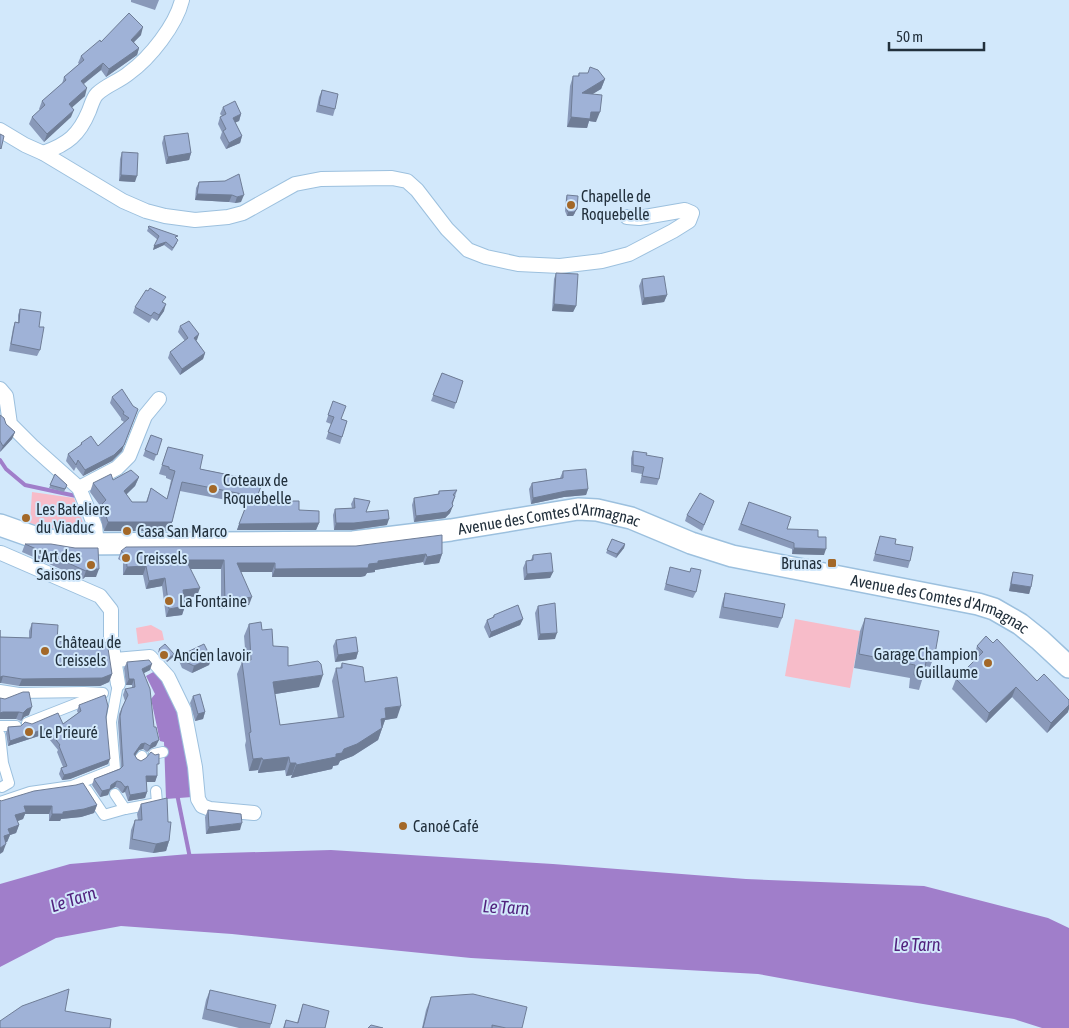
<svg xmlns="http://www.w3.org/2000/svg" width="1069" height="1028" viewBox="0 0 1069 1028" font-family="'Asap Condensed',sans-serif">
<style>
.park{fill:#f7bcc9}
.water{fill:#a07eca}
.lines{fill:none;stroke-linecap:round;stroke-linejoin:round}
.stream{stroke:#a07eca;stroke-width:4}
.pedestrian-casing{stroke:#9cc0de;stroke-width:12}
.minor-casing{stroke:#9cc0de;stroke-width:16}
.primary-casing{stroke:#9cc0de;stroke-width:24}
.pedestrian{stroke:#fff;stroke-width:10}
.minor{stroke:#fff;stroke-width:14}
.primary{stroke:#fff;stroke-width:21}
.wall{fill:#8999b9}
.shaded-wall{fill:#6f7d96}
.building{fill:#9fb2d7;stroke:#6f7d96}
.poi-dot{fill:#a36828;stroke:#d2e8fb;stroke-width:2}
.labels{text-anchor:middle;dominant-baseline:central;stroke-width:4;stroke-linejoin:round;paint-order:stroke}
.poi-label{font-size:16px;fill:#22303c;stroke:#d2e8fb;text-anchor:start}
.street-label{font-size:16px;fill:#22303c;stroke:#d2e8fb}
.water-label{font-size:18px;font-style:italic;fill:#51227d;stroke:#d2e8fb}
</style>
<rect width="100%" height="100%" fill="#d2e8fb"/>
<!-- park -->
<g class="park">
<polygon points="32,492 74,498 83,523 83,530 45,528 30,523"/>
<polygon points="795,619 860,631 850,688 785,676"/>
<polygon points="151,625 162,631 164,640 138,644 136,628"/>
</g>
<!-- water -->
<g class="water">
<polygon points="157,670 179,705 189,765 192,797 166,799 164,742 160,741 151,699 155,694 146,676"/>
<polygon points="331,850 553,864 746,879 924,886 1048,918 1069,928 1069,1028 1042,1028 1014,1019 917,1003 758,974 471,958 232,934 121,926 56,938 0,967 0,884 70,864 189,854"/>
</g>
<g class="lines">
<!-- stream -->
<g class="stream">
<polyline points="0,460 6,469 25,485 76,496 77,498"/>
<polyline points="177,794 190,858"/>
</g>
<!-- pedestrian casing -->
<g class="pedestrian-casing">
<g id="pedestrian">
<polyline points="0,690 19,693"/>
<polyline points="0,700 19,693 84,692 103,693"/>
<polyline points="27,723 101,694"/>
<polyline points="0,726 16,726"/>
<polyline points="0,735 3,763 9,783 2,787"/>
<polyline points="154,754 163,752"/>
<polyline points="139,760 142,756"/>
<polyline points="87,790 104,815 125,809 157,803 156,791"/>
<polyline points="115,794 125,809"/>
<polyline points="0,802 30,792 72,786 115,769 111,722 118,684"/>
</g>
</g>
<!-- minor casing -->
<g class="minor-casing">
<g id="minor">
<polyline points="0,130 25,145 43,153 123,201 146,211 165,216 195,220 228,217 243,213 295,184 321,179 392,178 407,181 417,190 447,229 468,250 486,257 518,264 560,266 602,261 629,254 673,231 689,221 692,213 685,210 639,218 627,217"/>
<path d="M43,153C68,144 79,135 89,111C91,106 93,98 97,94C106,85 120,81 129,73C150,58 176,25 182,0"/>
<polyline points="0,389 6,396 10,424 32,446 79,488 95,526 97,544"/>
<polyline points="79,488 117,468 129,456 145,416 159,399"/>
<polyline points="1,553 100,596 111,610 111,639 118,684"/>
<polyline points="115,660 150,657 168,677 184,710 195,767 198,799 202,806 210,809 254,813"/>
</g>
</g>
<!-- primary casing -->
<g class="primary-casing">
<g id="primary">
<path id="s1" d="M0,525L34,537L72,544L353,542L451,530L578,509L597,510L631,518L691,543L732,556L978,604L994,609L1020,624L1040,640L1069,667"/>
</g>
</g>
<!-- pedestrian -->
<use href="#pedestrian" class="pedestrian"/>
<!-- minor -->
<use href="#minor" class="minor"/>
<!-- primary -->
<use href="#primary" class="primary"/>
</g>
<!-- wall -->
<g class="wall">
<polygon points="131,0 159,0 155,10 131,2"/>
<polygon points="141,35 134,42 139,48 137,55 106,77 101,70 84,84 85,96 72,107 71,117 44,142 29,124 32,117 40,110 39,109 42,101 62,84 64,77 79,64 78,63 81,56 101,42"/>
<polygon points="579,73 588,73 605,79 601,89 592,94 596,122 589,121 587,128 567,127 570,86 573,76 578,76"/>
<polygon points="322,90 335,109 333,116 316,112 319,97"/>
<polygon points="223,107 241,114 239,121 235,122 242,136 240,143 226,149 220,138 222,132 218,124 220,117 222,116 220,114"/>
<polygon points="164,136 191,153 189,160 166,164 162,143"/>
<polygon points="122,152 135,182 119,181 120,159"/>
<polygon points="225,181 241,202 235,203 229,202 195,200 196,188 199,182"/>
<polygon points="567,195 575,213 573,216 567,216 565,211 566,198"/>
<polygon points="149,226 177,239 177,243 172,251 164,245 153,250 158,240 147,231"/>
<polygon points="556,273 576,306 573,312 552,311 554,279"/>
<polygon points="642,279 667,295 664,302 642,305 639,286"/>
<polygon points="164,303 164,311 157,321 152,318 149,323 133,313 135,307"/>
<polygon points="20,309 39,327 40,350 37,356 9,351 13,328 15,322 18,322 18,315"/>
<polygon points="180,326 199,334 196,340 205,353 203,359 180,375 168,358 170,352 185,341 178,332"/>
<polygon points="442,373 463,381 454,409 431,401"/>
<polygon points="112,397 133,406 122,451 112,461 83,476 76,467 74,471 66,461 68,454 80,446 81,443 98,446 124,422 121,420 121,418 110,403"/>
<polygon points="333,401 341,419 347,421 340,444 326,439 331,424 326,422"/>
<polygon points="0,415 6,424 15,432 12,439 0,452"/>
<polygon points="151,435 162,439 154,461 143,456"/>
<polygon points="168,447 200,469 263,481 255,501 299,510 319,523 316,530 237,530 247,504 180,491 172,522 169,531 104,531 99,513 101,507 90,492 93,483 113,480 139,477 135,486 126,495 132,502 146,502 151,488 167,499 171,480 166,478 166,476 159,474"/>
<polygon points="633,451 646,455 659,479 657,485 640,483 642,474 631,472 631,458"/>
<polygon points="563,471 588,489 586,495 564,497 531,504 529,489 532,483 560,478"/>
<polygon points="55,474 67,485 64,492 49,488"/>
<polygon points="457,490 450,513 445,518 414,522 412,505 414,498 438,494 439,491"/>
<polygon points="354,498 366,512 387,525 352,530 334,530 333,515 335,509 352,508 351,504"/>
<polygon points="714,501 702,531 685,521 687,515"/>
<polygon points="749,502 787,529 818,537 824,555 792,554 792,549 738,530"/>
<polygon points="880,536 895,544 910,561 908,568 873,561"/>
<polygon points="612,539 625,544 624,548 616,558 606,553"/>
<polygon points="25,544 51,544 96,577 85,577 83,579 22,552"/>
<polygon points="121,551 442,554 439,563 424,565 423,562 375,570 375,572 367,573 365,576 360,577 272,577 272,572 241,572 249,605 221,609 221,569 191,569 197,596 184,598 185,606 182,615 166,617 162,586 146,589 143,575 123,575 123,562 118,559"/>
<polygon points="533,555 553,572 550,578 524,580 523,568 526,561 531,560"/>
<polygon points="670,567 696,592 693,598 664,590"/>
<polygon points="1013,572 1031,587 1029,594 1009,591 1011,579"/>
<polygon points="725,593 782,618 778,628 719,618 722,603"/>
<polygon points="538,606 555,639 538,640 535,613"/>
<polygon points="494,615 523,619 520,625 489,638 484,627 487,620 492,618"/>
<polygon points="865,618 935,654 930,667 925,666 923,677 919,690 909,688 910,678 854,668 860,631"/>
<polygon points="32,623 57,642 97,645 112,674 109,682 100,686 19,686 1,683 0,637 29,638 29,631"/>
<polygon points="249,624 262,630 288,666 319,687 275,694 280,725 338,718 332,681 336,668 340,668 342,663 365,682 397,718 385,720 378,740 353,756 340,761 338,765 333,766 332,769 291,778 292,775 286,776 285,770 258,773 258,770 249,771 245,745 246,741 237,674 242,662 246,661 244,636"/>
<polygon points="336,640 358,652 356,659 335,662 333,646"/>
<polygon points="993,643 1068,712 1047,733 1012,697 986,723 952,689 956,679 977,659 974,656 977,646"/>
<polygon points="159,649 173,657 167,662 158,652"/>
<polygon points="181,655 211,658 209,665 192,673 182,668 179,661"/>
<polygon points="127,662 150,670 144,673 156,746 150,749 147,752 143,749 139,750 135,755 137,759 157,770 157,776 155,782 146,782 147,792 145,798 128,801 125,792 122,793 118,788 115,787 110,790 108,795 100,797 92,785 94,779 121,768 118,722 119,714 125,701 123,695 125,689 132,688 132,685 126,685 124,668"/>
<polygon points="193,696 205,712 203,719 195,721 190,703"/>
<polygon points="0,698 29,715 24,717 21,721 16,719 0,719"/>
<polygon points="79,705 106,717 108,764 70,779 62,780 59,774 61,768 63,767 57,752 58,750 45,734 8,746 6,733 8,727 21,726 32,724 63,724 78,713 77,711"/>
<polygon points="1,801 97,805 94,813 81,817 61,819 60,821 49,821 49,814 25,814 23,819 17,821 19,825 16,833 10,835 7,842 5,842 3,852"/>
<polygon points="141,804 168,822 169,841 166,851 153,853 129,849 131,830 135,820 138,820 137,814"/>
<polygon points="208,810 240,830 206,834 205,817"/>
<polygon points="210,990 271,1024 270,1028 239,1028 202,1019 206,1000"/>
<polygon points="431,997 522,1028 422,1028 426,1010"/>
<polygon points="303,1004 325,1028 283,1028 286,1020 297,1023"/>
</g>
<!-- shaded-wall -->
<g class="shaded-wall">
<polygon points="143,27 141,35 129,47 131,40"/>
<polygon points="139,48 137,55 106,77 109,69"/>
<polygon points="103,63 101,70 78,88 81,81"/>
<polygon points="605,79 601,89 578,103 582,93"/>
<polygon points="87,88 85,96 67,112 69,104"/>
<polygon points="74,110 71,117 44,142 47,134"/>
<polygon points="591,112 600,112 596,122 589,121 587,128 567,127 571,117"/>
<polygon points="241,114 239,121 230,125 233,118"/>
<polygon points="242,136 240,143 226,149 229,143"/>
<polygon points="191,153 189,160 166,164 168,157"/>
<polygon points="121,175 137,176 135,182 119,181"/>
<polygon points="197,194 232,195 229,202 195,200"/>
<polygon points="244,195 241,202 235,203 237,197"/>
<polygon points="577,209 573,216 567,216 568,212"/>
<polygon points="166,242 164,245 153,250 154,246"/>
<polygon points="667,295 664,302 642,305 644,298"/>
<polygon points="166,304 164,311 157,321 159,315"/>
<polygon points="554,304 576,306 573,312 552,311"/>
<polygon points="199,334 197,340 192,343 194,338"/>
<polygon points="205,353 203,359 180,375 182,369"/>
<polygon points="138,409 122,451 112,461 83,476 85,470"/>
<polygon points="15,432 12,439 0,452 3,446"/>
<polygon points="139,477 135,486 120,500 124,491"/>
<polygon points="588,489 586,495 564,497 531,504 533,498 566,491"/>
<polygon points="455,496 450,509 453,506 450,513 445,518 414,522 416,516"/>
<polygon points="389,519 387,525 352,530 334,530 336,523"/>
<polygon points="108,522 172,522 169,531 104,531"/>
<polygon points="319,523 316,530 237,530 239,524"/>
<polygon points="625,544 624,548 616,558 617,554"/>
<polygon points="794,548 826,549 824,555 792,554"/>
<polygon points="426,554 423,562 375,570 375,572 367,573 365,576 360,577 272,577 275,569 369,564 378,561"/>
<polygon points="442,554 439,563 424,565 427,557"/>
<polygon points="186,560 224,560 221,569 183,569"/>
<polygon points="237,563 275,563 272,572 234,572"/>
<polygon points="146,566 143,575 123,575 127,567"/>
<polygon points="88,569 99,569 96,577 85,577 83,579 86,571"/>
<polygon points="553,572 550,578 524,580 527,574"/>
<polygon points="165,578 162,586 146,589 149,581"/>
<polygon points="1011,584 1031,587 1029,594 1009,591"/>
<polygon points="200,588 197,596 180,599 183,590"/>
<polygon points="252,597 249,605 221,609 225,601"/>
<polygon points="185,606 182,615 166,617 169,609"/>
<polygon points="523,619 520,625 489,638 491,632"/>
<polygon points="557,633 555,639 538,640 540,634"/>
<polygon points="358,652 356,659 335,662 338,655"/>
<polygon points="174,654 173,657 167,662 168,659"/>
<polygon points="211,658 209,665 192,673 194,666"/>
<polygon points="152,664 150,670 140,675 142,669"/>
<polygon points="112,674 109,682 100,686 19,686 22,679"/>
<polygon points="323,675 319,687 269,695 273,682"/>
<polygon points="3,676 1,683 0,683 0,677"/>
<polygon points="129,679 134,679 132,685 126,685"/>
<polygon points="1016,687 1012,697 986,723 989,713"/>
<polygon points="1069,705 1069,709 1068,712 1047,733 1051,723"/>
<polygon points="401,706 397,718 385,720 378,740 353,756 340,761 338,765 333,766 332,769 291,778 296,765 336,754 344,749 385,708"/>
<polygon points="32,707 29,715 24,717 21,721 23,713 27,709"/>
<polygon points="3,712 19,712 16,719 0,719 0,713"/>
<polygon points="205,712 203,719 195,721 198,714"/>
<polygon points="47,728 45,734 8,746 10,741"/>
<polygon points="159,740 156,746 150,749 147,752 152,743"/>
<polygon points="145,743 143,749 139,750 132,760 134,754 141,744"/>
<polygon points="289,757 285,770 258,773 263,760"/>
<polygon points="262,758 258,770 249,771 253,759"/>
<polygon points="110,759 108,764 70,779 62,780 64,775"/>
<polygon points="290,763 296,763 292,775 286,776"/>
<polygon points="146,776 157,776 155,782 143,782"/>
<polygon points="117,781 115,787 110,790 108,795 100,797 102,791"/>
<polygon points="128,786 125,792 122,793 125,787"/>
<polygon points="147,792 145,798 128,801 130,795"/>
<polygon points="97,805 94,813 81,817 61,819 60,821 49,821 52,814"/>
<polygon points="24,806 52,806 49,814 25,814 23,819 13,823 15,815"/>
<polygon points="242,823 240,830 206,834 209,827"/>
<polygon points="19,825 16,833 10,835 7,842 1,844 4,836 8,829"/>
<polygon points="169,841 166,851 153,853 156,844"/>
<polygon points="6,844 3,852 0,854 0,848"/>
</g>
<!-- building -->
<g class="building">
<polygon points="129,13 143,27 131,40 139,48 109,69 103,63 81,81 87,88 69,104 74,110 47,134 32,117 45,105 42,101 66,80 64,77 84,60 81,56 100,40 101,42"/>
<polygon points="590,67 598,70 605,79 582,93 602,95 600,112 591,112 590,119 571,117 573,76 579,76 579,73 588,73"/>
<polygon points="322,90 338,94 335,109 319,105"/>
<polygon points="235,101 241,114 233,118 242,136 229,143 223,131 226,129 220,117 226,114 223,107"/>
<polygon points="188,133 191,153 168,157 164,136"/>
<polygon points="0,134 4,136 1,149 0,148"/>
<polygon points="122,152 138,153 137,176 121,175"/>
<polygon points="239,174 244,195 237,197 232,195 197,194 199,182 225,181"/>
<polygon points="567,195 578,196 577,209 574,212 568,212 566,208"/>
<polygon points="149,226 178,236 175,237 178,240 173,248 166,242 154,246 159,236 148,227"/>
<polygon points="556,273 578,274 576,306 554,304"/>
<polygon points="664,276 667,295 644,298 642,279"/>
<polygon points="150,288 166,297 162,302 166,304 159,315 154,312 151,316 135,307 146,290 148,291"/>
<polygon points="20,309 41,312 39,327 44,327 40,350 11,344 15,322 19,323"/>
<polygon points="189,321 199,334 194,338 205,353 182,369 170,352 188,338 180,326"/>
<polygon points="442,373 463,381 456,403 433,395"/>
<polygon points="122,389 133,406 138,409 124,445 114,455 85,470 78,460 76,465 68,454 82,444 81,443 91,436 98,446 129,418 123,414 124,412 112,397"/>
<polygon points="333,401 346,406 341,419 347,421 342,437 328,432 334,417 328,415"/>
<polygon points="0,415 4,418 6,424 15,432 3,446 0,441"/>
<polygon points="151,435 162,439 157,455 145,450"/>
<polygon points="168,447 203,455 200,469 249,479 250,476 263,481 257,497 182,482 172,522 108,522 102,504 106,500 93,483 111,474 113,480 131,470 139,477 124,491 132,502 147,502 151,488 167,499 175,471 169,469 169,467 162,465"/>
<polygon points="633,451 647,453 646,455 663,458 659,479 642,476 644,467 633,465"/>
<polygon points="586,469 588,489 566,491 533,498 532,483 563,478 563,471"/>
<polygon points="55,474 67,485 65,489 50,485"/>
<polygon points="457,490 453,495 455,496 452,503 453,506 447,512 416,516 414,498 439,494 439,491"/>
<polygon points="700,493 714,501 704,525 687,515"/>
<polygon points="354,498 370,501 366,512 388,510 389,519 354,523 336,523 335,509 355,508"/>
<polygon points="248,501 299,501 299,510 319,511 319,523 239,524"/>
<polygon points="749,502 791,517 787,529 818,530 818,537 826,537 826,549 794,548 794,543 741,524"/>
<polygon points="442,535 442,554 427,557 426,554 378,561 378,563 369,564 368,568 363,568 275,569 275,563 237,563 252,597 225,601 224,560 186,560 200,588 183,590 185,606 169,609 165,578 149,581 146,566 127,567 126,554 121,551 126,547 356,546"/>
<polygon points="880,536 896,539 895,544 913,547 910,561 875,554"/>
<polygon points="612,539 625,544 617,554 607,550"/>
<polygon points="25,544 51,544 75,548 98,548 99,569 88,569 86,571"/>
<polygon points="551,553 553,572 527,574 526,561 533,560 533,555"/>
<polygon points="670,567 690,572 691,568 701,570 696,592 666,584"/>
<polygon points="1013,572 1033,575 1031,587 1011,584"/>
<polygon points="725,593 785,604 782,618 723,607"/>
<polygon points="555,603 557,633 540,634 538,606"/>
<polygon points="518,605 523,619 491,632 487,620 494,617 494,615"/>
<polygon points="865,618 939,631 935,654 928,652 923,677 914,675 915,665 859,654"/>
<polygon points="261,622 262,630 272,629 273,646 288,647 288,666 318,661 321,664 323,675 273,682 280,725 344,717 336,668 342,668 342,663 363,667 365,682 397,677 401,706 385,708 386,718 381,719 382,728 357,744 344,749 342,753 336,754 336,757 296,765 296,763 290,763 289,757 263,760 262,758 253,759 249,733 251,732 242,662 251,660 249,624"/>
<polygon points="32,623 58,625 57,642 97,639 97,645 107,642 112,674 102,678 22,679 3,676 0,677 0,630 0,637 31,638"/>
<polygon points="986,636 993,643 997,639 1037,681 1044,674 1069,700 1069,705 1051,723 1016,687 989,713 956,679 983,652 977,646"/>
<polygon points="356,637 358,652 338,655 336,640"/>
<polygon points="165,644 174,654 168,659 159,649"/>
<polygon points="204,644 211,658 194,666 184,661 181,655"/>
<polygon points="149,660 152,664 142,669 150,689 154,727 156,727 159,740 152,743 150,746 145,743 141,744 134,754 137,759 141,761 146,758 151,752 155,755 159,754 159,764 157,764 157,776 146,776 147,792 130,795 128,786 125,787 121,782 117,781 111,785 110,789 102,791 94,779 120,769 123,766 120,716 122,708 128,695 125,689 135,687 134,679 129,679 127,662"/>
<polygon points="23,692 29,692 32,707 27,709 23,713 19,712 3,712 0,713 0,698 5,699"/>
<polygon points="200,694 205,712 198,714 193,696"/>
<polygon points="105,695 108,706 106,717 110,759 72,773 64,775 61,768 67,766 59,746 60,745 47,728 10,741 8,727 21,726 25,722 32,724 58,713 63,724 81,711 79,705"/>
<polygon points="83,783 97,805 84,809 63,812 63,814 52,814 52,806 24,806 26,812 15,815 19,825 8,829 10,834 4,836 6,844 0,848 0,800 1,801 34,791 76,785"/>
<polygon points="167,798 168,822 171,822 169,841 156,844 132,839 135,820 142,820 141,804"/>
<polygon points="208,810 241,814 242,823 209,827"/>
<polygon points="69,989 65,1011 111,1019 110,1028 0,1028 0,1021 22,1006"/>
<polygon points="210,990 276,1005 271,1024 206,1009"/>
<polygon points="473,994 527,1007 522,1028 506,1028 492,1025 492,1028 423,1028 431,997"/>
<polygon points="303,1004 329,1011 325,1028 284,1028 286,1020 298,1023"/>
<polygon points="371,1025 383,1028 368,1028"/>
</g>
<!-- markers -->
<g class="poi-dot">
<circle cx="571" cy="205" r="5"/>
<circle cx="213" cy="489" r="5"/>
<circle cx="26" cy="518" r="5"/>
<circle cx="127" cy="531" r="5"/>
<circle cx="126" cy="558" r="5"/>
<rect x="827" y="558" width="10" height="10" rx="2.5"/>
<circle cx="91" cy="565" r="5"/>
<circle cx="169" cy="601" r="5"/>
<circle cx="45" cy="651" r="5"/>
<circle cx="164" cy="655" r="5"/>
<circle cx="988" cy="663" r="5"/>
<circle cx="29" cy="732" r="5"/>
<circle cx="403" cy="826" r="5"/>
</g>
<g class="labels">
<!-- poi labels -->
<g class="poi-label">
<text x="581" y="196">Chapelle de<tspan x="581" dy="18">Roquebelle</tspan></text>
<text x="223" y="480">Coteaux de<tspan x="223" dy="18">Roquebelle</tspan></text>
<text x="36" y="509">Les Bateliers<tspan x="36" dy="18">du Viaduc</tspan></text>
<text x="137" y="531">Casa San Marco</text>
<text x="81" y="556" text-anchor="end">L'Art des<tspan x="81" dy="18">Saisons</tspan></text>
<text x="136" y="558">Creissels</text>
<text x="822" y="563" text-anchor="end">Brunas</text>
<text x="179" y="601">La Fontaine</text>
<text x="55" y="642">Château de<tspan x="55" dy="18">Creissels</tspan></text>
<text x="978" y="654" text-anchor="end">Garage Champion<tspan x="978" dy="18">Guillaume</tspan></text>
<text x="174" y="655">Ancien lavoir</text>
<text x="39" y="732">Le Prieuré</text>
<text x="413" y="826">Canoé Café</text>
</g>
<!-- street labels -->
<g class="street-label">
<text stroke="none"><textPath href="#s1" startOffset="554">Avenue des Comtes d'Armagnac</textPath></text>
<text stroke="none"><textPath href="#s1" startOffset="959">Avenue des Comtes d'Armagnac</textPath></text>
</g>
<!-- water labels -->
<g class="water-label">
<text transform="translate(73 899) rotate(-18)">Le Tarn</text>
<text transform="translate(506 907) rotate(3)">Le Tarn</text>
<text x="917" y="944">Le Tarn</text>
</g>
</g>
<!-- scale -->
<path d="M889 42v8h95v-8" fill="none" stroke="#22303c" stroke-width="2.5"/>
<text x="896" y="42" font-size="15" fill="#22303c" stroke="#d2e8fb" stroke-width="4" paint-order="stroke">50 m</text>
</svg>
